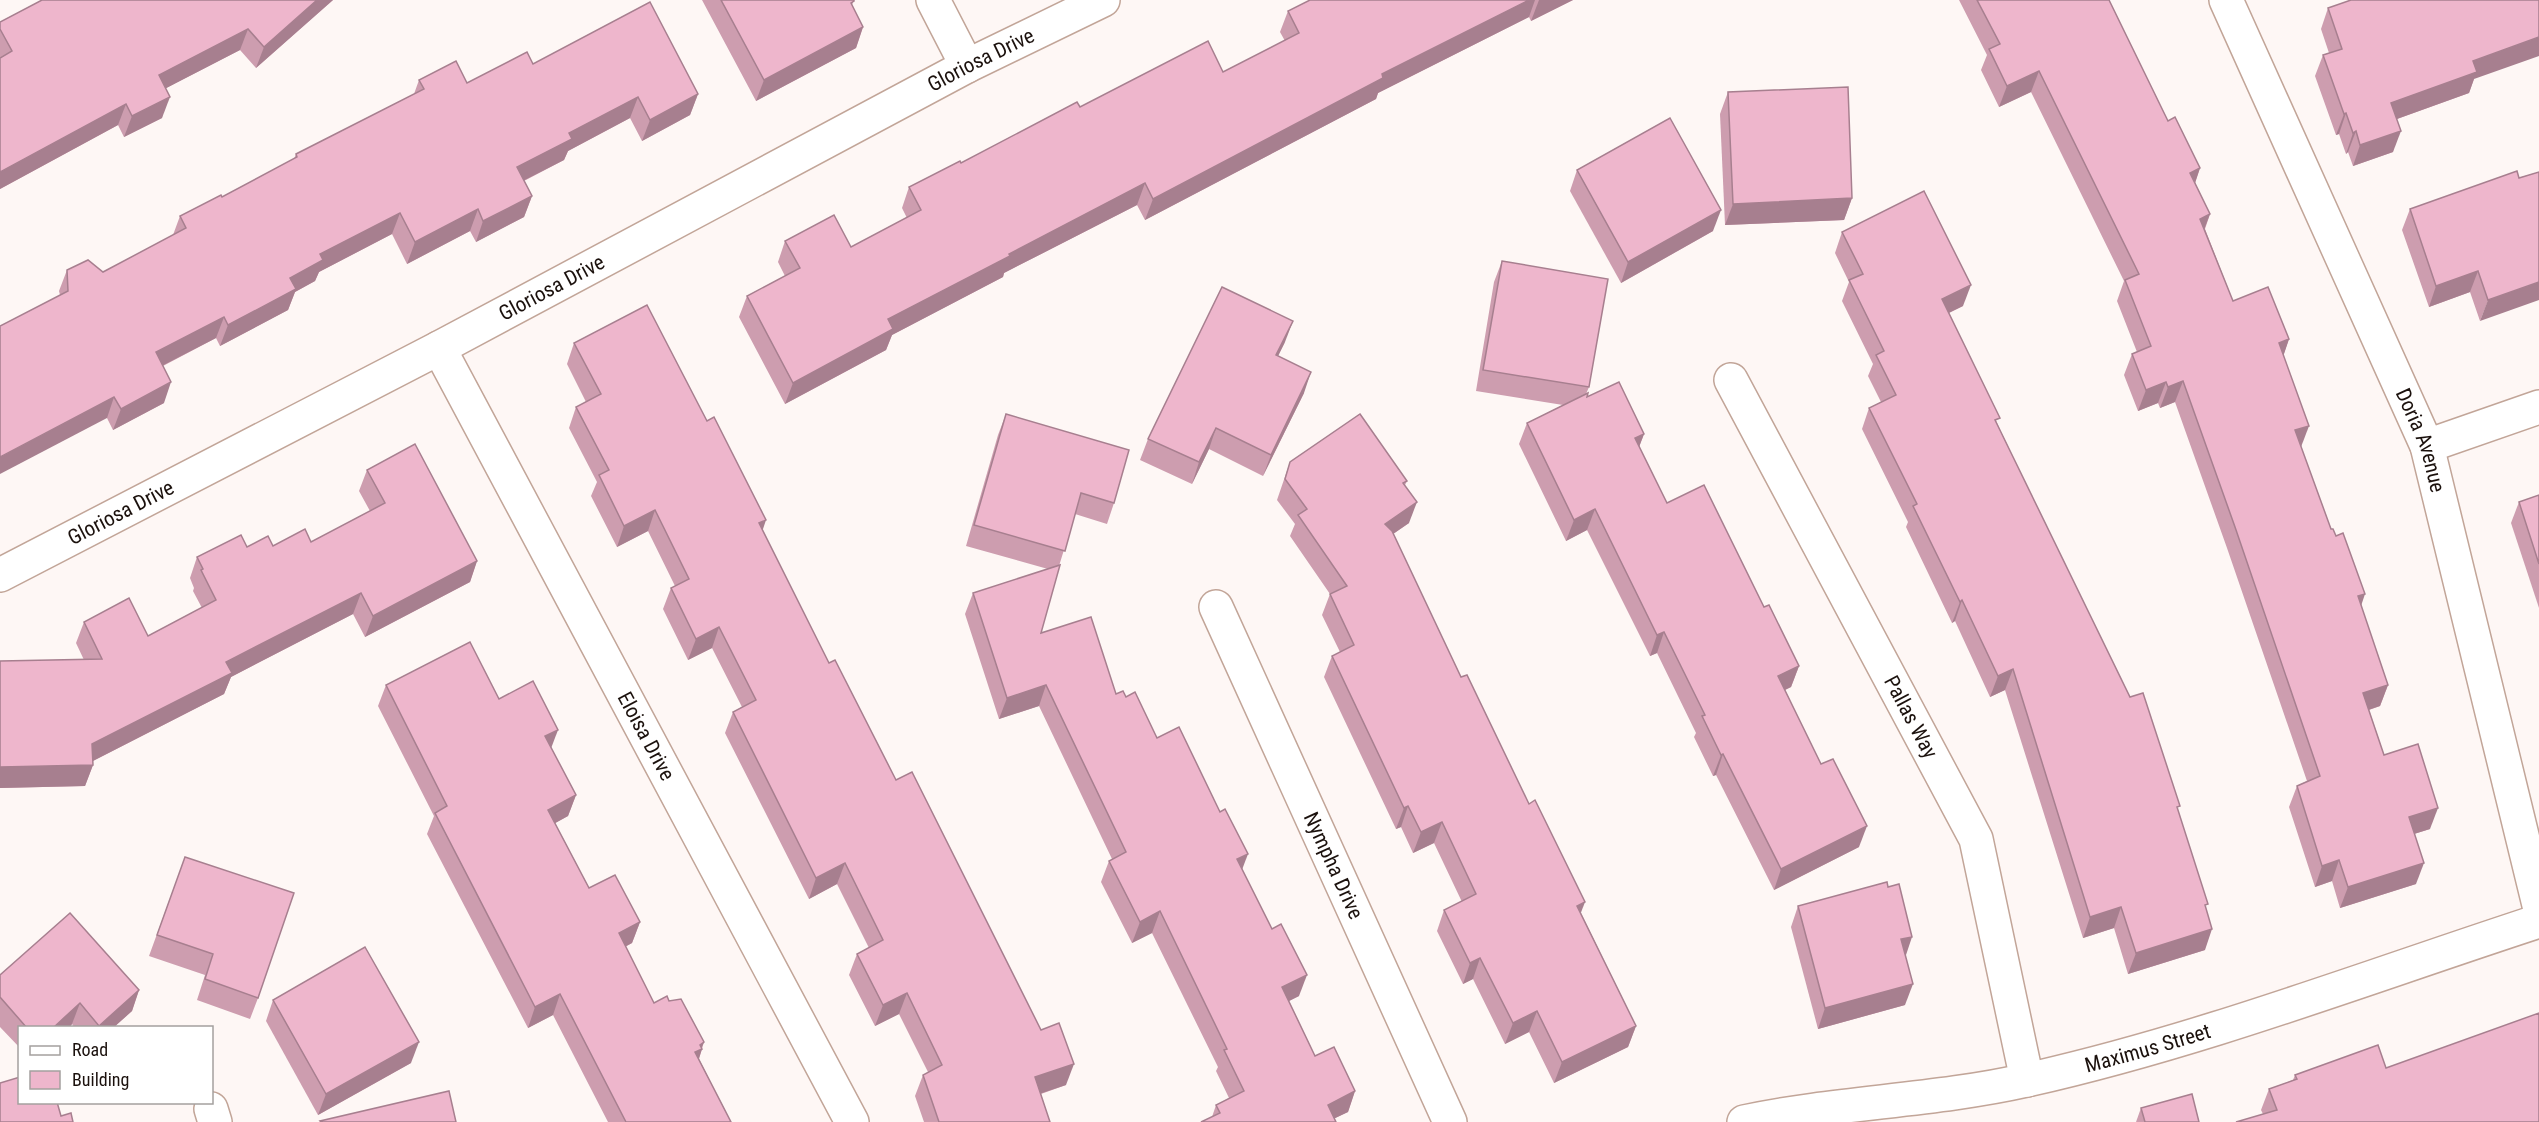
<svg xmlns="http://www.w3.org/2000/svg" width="2539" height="1122" viewBox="0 0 2539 1122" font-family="'Roboto Condensed',sans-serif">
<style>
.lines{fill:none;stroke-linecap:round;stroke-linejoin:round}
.minor-casing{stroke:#c2a598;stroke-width:36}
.minor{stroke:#fff;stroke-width:33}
.wall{fill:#cd9daf}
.shaded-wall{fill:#a77f8f}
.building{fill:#eeb6cc;stroke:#a77f8f;stroke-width:1.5}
.labels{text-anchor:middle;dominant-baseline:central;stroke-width:5;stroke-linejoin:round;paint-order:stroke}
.street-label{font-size:21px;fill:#1b110d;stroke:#fff}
</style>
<rect width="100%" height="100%" fill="#fef7f5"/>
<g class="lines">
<!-- minor casing -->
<g class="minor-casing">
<g id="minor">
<polyline points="933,0 967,66"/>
<path id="s1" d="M2226,0L2427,446L2539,905"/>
<path id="s2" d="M439,348L852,1122"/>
<path id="s3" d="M1731,380L1976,839L2027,1080"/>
<polyline points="2427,446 2539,407"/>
<path id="s4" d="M0,575L439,348L967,66L1103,0"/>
<path id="s5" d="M1216,607L1450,1122"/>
<polyline points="211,1109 215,1122"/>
<path id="s6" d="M1744,1122C1838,1102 1934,1101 2027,1080C2201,1041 2370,976 2539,921"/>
</g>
</g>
<!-- minor -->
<use href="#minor" class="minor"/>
</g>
<!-- wall -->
<g class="wall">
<polygon points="42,0 333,0 256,68 240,50 166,88 162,118 124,137 118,125 0,189 0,22"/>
<polygon points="702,0 854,0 852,5 863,27 856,48 756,101"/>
<polygon points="1310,0 1573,0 1531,21 1529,17 1378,93 1376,99 1145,220 1137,205 1004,273 1003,277 892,335 886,350 785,404 739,317 747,296 785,276 778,262 785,241 851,247 907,218 902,208 909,187 1080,107 1223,72 1285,41 1280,32 1288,11"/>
<polygon points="1959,0 2109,0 2168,121 2200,168 2195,183 2210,214 2205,229 2233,301 2289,339 2283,356 2301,447 2331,529 2361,606 2388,685 2380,706 2369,710 2384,755 2430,829 2414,834 2416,884 2340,908 2332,881 2315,887 2289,807 2297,786 2307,781 2227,548 2175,402 2160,408 2158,403 2138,411 2124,375 2132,354 2137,352 2117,301 2124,281 2031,92 1999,107 1981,70 1987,55"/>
<polygon points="2328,8 2474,79 2469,93 2397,119 2393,152 2353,166 2348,152 2346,154 2339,134 2336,135 2315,76 2323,55 2329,53 2321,29"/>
<polygon points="533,64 698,94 690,115 642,141 630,118 568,151 564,160 524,181 532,196 524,217 476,242 470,231 407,264 392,234 319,272 315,281 295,292 288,310 220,346 216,338 163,366 164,403 113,430 107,418 60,295 59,291 67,270 103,272 173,235 180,216 222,197 294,159 296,154 414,94 419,80 467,83"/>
<polygon points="1728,92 1852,198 1844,220 1725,225 1720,114"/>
<polygon points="1577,170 1713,231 1621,283 1570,191"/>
<polygon points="2539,172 2480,321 2470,292 2429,307 2402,230 2410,209"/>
<polygon points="1842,232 1963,306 1949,313 1998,425 2178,810 2206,909 2205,950 2128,974 2114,928 2083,938 2005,690 1990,697 1955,621 1952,623 1906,527 1908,522 1862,429 1869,408 1881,402 1868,376 1873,364 1842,301 1849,282 1835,253"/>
<polygon points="1502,261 1589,387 1586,394 1587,397 1644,434 1639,447 1667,503 1764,607 1799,666 1791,687 1785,690 1859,847 1774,890 1716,775 1713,776 1694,737 1696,733 1657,653 1650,656 1587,530 1566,541 1519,444 1527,423 1563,405 1476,391 1494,282"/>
<polygon points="1285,342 1278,356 1304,393 1263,476 1209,449 1192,484 1140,460 1148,439"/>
<polygon points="574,343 762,530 829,663 896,780 1066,1085 1041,1094 1050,1122 924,1122 915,1096 923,1075 928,1072 899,1014 875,1026 849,975 857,954 869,948 837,884 809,899 725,733 733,712 742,707 712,648 688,660 663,609 671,588 675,586 648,531 617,547 591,496 597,482 569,428 576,407 586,402 567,364"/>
<polygon points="1006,414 1114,503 1107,524 1075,514 1059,566 1041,633 1116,694 1126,697 1157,738 1242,869 1299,996 1289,1001 1315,1056 1355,1091 1348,1112 1335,1118 1212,1117 1216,1105 1229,1098 1216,1071 1218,1067 1152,933 1132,943 1101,882 1109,861 1112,859 1039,706 999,719 965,614 973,593 1048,569 966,546 998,435"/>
<polygon points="1290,462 1407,481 1405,485 1409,523 1393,534 1461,677 1581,913 1636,1026 1628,1047 1554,1083 1529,1032 1505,1044 1473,979 1463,984 1437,931 1444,910 1462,902 1434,843 1413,853 1401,827 1396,829 1324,677 1332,656 1340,652 1322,615 1330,594 1290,536 1295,524 1277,500"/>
<polygon points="367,470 477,561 470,582 365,637 353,614 231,677 224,694 93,761 93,765 85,786 0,788 0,661 84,660 76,643 84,622 148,636 202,608 193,591 194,588 190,578 197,557 247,547 311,542 370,511 359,491"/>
<polygon points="2539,495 2539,608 2511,523 2519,502"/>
<polygon points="386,685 499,699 551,748 576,795 568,816 555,823 589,888 640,922 632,943 625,947 654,1003 669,1001 704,1042 699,1059 731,1122 608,1122 553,1015 528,1028 427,834 434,816 378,706"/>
<polygon points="185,857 258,998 250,1019 197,1000 205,975 149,956"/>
<polygon points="1798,906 1905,1005 1818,1029 1791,927"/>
<polygon points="0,975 139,990 132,1011 113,1028 75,1028 72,1024 69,1028 20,1028 20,1048 0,1027"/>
<polygon points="273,1000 411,1063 318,1115 266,1021"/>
<polygon points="2386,1068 2539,1122 2263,1114 2261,1110 2269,1089 2293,1080 2295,1075"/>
<polygon points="2141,1108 2199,1122 2136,1122"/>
</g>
<!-- shaded-wall -->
<g class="shaded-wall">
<polygon points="317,0 333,0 256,68 264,47"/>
<polygon points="1529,0 1535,0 1529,17 1378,93 1376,99 1145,220 1153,199 1382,74"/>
<polygon points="1539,0 1573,0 1531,21"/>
<polygon points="863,27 856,48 756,101 764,80"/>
<polygon points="248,29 240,50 151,96 159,75"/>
<polygon points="2539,37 2539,56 2474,79 2469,93 2383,124 2391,103 2473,61"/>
<polygon points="2039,71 2031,92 1999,107 2007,86"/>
<polygon points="698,94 690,115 642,141 650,120"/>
<polygon points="170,97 162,118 124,137 132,116"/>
<polygon points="638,97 630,118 568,151 564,160 509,188 517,167 569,133"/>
<polygon points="126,104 118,125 0,189 0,172"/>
<polygon points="2346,113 2339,134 2336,135 2344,114"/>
<polygon points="2356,131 2348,152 2346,154 2353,133"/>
<polygon points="2401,131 2393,152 2353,166 2360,145"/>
<polygon points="2200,168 2193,189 2190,173"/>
<polygon points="1145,183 1137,205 1004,273 1003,277 892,335 886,350 785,404 793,383 888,319 1009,254"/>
<polygon points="532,196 524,217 476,242 483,221"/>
<polygon points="1852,198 1844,220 1725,225 1733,204"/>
<polygon points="478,209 470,231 407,264 415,242"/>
<polygon points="1721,210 1713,231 1621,283 1628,262"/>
<polygon points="400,213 392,234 319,272 315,281 295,292 288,310 220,346 228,325 320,254"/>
<polygon points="2210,214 2202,235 2200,219"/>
<polygon points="2478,271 2470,292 2429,307 2436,286"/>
<polygon points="2539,282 2539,300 2480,321 2488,300"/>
<polygon points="1971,285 1963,306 1934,320 1942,299"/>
<polygon points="224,317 216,338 148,373 156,352"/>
<polygon points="1293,321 1285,342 1268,376 1276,355"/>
<polygon points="2289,339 2282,360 2279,343"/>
<polygon points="1311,372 1304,393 1263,476 1271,455"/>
<polygon points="2183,381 2175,402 2160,408 2168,387"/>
<polygon points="171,382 164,403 113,430 121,409"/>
<polygon points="2166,382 2158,403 2138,411 2146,390"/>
<polygon points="114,397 107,418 0,474 0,457"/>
<polygon points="2309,426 2301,447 2295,430"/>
<polygon points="1216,428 1209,449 1192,484 1199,462"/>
<polygon points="1644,434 1636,455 1635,438"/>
<polygon points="1417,502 1409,523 1377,545 1385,524"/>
<polygon points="1595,509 1587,530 1566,541 1574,520"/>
<polygon points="655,510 648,531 617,547 624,526"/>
<polygon points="766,520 759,541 759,523"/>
<polygon points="477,561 470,582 365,637 373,616"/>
<polygon points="361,593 353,614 231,677 224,694 85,765 93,765 85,786 0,788 0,767 92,744 226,662"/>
<polygon points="2365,594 2358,615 2358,596"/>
<polygon points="1962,600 1955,621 1952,623 1960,602"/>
<polygon points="719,627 712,648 688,660 696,639"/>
<polygon points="1664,632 1657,653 1650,656 1657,635"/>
<polygon points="1799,666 1791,687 1770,697 1778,676"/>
<polygon points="2013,669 2005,690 1990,697 1998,676"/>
<polygon points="1046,685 1039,706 999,719 1007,698"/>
<polygon points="2388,685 2380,706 2356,714 2363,693"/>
<polygon points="558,730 550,751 545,736"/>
<polygon points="1723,754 1716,775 1713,776 1721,755"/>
<polygon points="576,795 568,816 541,831 548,810"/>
<polygon points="1408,806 1401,827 1396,829 1404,808"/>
<polygon points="2438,808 2430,829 2401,838 2409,817"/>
<polygon points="1442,822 1434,843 1413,853 1421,832"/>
<polygon points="1867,826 1859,847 1774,890 1781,869"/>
<polygon points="1248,854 1240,875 1237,859"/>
<polygon points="2339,860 2332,881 2315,887 2322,866"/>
<polygon points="845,863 837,884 809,899 816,878"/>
<polygon points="2424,863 2416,884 2340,908 2348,887"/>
<polygon points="1585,902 1577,923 1577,906"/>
<polygon points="2121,907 2114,928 2083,938 2090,917"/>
<polygon points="1160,911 1152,933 1132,943 1140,922"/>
<polygon points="640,922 632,943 611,954 619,933"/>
<polygon points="2212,929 2205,950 2128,974 2136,953"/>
<polygon points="1912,937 1905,958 1901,939"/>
<polygon points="1480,958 1473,979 1463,984 1470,963"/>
<polygon points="1307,975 1299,996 1275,1008 1282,987"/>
<polygon points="1913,984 1905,1005 1818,1029 1825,1008"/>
<polygon points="139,990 132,1011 113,1028 99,1028 99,1026"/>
<polygon points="907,993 899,1014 875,1026 883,1005"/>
<polygon points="560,994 553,1015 528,1028 535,1007"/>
<polygon points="80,1003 72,1024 69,1028 53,1028"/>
<polygon points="1537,1011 1529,1032 1505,1044 1513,1023"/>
<polygon points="1636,1026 1628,1047 1554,1083 1562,1062"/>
<polygon points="419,1042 411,1063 318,1115 326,1094"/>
<polygon points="704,1042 701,1049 702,1049 695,1070 695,1052 700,1045"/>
<polygon points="1074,1064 1066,1085 1027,1098 1035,1077"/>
<polygon points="1355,1091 1348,1112 1327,1122 1328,1105"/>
</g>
<!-- building -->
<g class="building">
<polygon points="42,0 317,0 264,47 248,29 159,75 170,97 132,116 126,104 0,172 0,58 12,51 0,29 0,22"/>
<polygon points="721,0 854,0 854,1 851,3 863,27 764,80"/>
<polygon points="1310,0 1529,0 1382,74 1383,78 1153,199 1145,183 1009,254 1010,256 888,319 893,329 793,383 747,296 800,268 785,241 834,215 851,247 921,210 909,187 960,161 961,163 1077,102 1080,107 1208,41 1223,72 1299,33 1288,11"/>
<polygon points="1977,0 2109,0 2168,121 2175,117 2200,168 2190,173 2210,214 2200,219 2233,301 2268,287 2289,339 2279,343 2309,426 2295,430 2331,529 2333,529 2336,536 2343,533 2365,594 2358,596 2388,685 2363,693 2384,755 2418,744 2438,808 2409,817 2424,863 2348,887 2339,860 2322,866 2297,786 2320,776 2235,527 2183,381 2168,387 2166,382 2146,390 2132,354 2151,346 2125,280 2139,274 2039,71 2007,86 1989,49 2000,44"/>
<polygon points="2351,0 2539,0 2539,37 2473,61 2477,72 2391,103 2401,131 2360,145 2356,131 2353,133 2346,113 2344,114 2323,55 2342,49 2328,8"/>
<polygon points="650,2 698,94 650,120 638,97 569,133 572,139 517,167 532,196 483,221 478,209 415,242 400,213 320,254 323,260 290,278 296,289 228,325 224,317 156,352 171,382 121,409 114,397 0,457 0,326 68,291 67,270 88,260 103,272 186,228 180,216 221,195 222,197 297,157 296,154 424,89 419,80 456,61 467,83 527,52 533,64"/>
<polygon points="1848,87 1852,198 1733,204 1728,92"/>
<polygon points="1670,118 1721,210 1628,262 1577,170"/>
<polygon points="2517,171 2519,178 2539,172 2539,282 2488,300 2478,271 2436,286 2410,209"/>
<polygon points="1924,191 1971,285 1942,299 2000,418 1995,420 2130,697 2143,693 2180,806 2177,807 2208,904 2205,905 2212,929 2136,953 2121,907 2090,917 2013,669 1998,676 1962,600 1960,602 1913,506 1917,504 1869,408 1896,395 1876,355 1884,351 1849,280 1863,274 1842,232"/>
<polygon points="1502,261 1608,279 1589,387 1483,370"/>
<polygon points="1222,287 1293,321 1276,355 1311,372 1271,455 1216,428 1199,462 1148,439"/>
<polygon points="647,305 707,421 714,417 766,520 759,523 829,663 835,660 896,780 912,772 1041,1030 1059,1023 1074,1064 1035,1077 1050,1122 939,1122 923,1075 942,1065 907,993 883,1005 857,954 883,940 845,863 816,878 733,712 756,700 719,627 696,639 671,588 689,579 655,510 624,526 599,475 609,470 576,407 601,394 574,343"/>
<polygon points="1619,382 1644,434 1635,438 1667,503 1704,485 1764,607 1769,605 1799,666 1778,676 1821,764 1833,759 1867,826 1781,869 1723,754 1721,755 1702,716 1705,715 1664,632 1657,635 1595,509 1574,520 1527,423 1588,393 1587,397"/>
<polygon points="1006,414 1129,450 1114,503 1081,493 1065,551 974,525"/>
<polygon points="1360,414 1407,481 1403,483 1417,502 1385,524 1392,531 1461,677 1467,675 1529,804 1535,800 1585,902 1577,906 1636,1026 1562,1062 1537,1011 1513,1023 1480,958 1470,963 1444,910 1476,894 1442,822 1421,832 1408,806 1404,808 1332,656 1354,645 1330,594 1347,586 1298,515 1307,509 1285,479 1290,462"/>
<polygon points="415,444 477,561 373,616 361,593 226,662 232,673 92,744 93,765 0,767 0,661 102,659 84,622 129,598 148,636 216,600 201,570 203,569 197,557 241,535 247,547 268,536 273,546 305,529 311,542 385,503 367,470"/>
<polygon points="2539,495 2539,564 2519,502"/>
<polygon points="1060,565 1041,633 1091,617 1116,694 1123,691 1126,697 1135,692 1157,738 1179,727 1220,812 1225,809 1248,854 1237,859 1272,929 1281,924 1307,975 1282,987 1315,1056 1334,1047 1355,1091 1328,1105 1336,1122 1201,1122 1220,1113 1216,1105 1244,1091 1224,1050 1227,1049 1160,911 1140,922 1109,861 1126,852 1046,685 1007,698 973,593"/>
<polygon points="470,642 499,699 533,681 558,730 545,736 576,795 548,810 589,888 615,875 640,922 619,933 654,1003 667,996 669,1001 681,999 704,1042 700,1045 702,1049 695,1052 731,1122 626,1122 560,994 535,1007 435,813 447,806 386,685"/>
<polygon points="185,857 294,893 258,998 205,979 213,954 157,935"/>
<polygon points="1887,882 1888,887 1899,884 1912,937 1901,939 1913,984 1825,1008 1798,906"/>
<polygon points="70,913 139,990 99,1026 80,1003 53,1028 27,1028 0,997 0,975"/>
<polygon points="365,947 419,1042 326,1094 273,1000"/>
<polygon points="2539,1013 2539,1122 2236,1122 2277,1110 2269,1089 2297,1079 2295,1075 2378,1045 2386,1068"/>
<polygon points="20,1077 20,1102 57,1102 61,1116 71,1113 73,1122 0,1122 0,1083"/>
<polygon points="449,1091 456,1122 321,1122 320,1121"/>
<polygon points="2192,1094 2199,1122 2145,1122 2141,1108"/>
</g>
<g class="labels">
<!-- street labels -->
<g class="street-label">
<text stroke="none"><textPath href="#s4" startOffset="1108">Gloriosa Drive</textPath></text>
<text stroke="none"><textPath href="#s4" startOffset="622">Gloriosa Drive</textPath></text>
<text stroke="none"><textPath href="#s1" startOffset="482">Doria Avenue</textPath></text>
<text stroke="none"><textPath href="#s4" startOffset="136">Gloriosa Drive</textPath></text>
<text stroke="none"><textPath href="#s3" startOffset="382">Pallas Way</textPath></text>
<text stroke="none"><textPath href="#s2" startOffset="440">Eloisa Drive</textPath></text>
<text stroke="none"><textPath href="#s5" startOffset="284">Nympha Drive</textPath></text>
<text stroke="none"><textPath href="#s6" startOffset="411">Maximus Street</textPath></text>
</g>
</g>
<!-- legend -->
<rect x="18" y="1026" width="195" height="78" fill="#ffffff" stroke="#a4a09e" stroke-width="1.5"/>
<rect x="30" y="1046" width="30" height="9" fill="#ffffff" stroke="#a4a09e" stroke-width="1.5"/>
<text x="72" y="1056" font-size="18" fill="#1b110d">Road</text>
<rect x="30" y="1071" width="30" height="18" fill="#eeb6cc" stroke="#a4a09e" stroke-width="1.5"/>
<text x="72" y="1086" font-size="18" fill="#1b110d">Building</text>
</svg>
